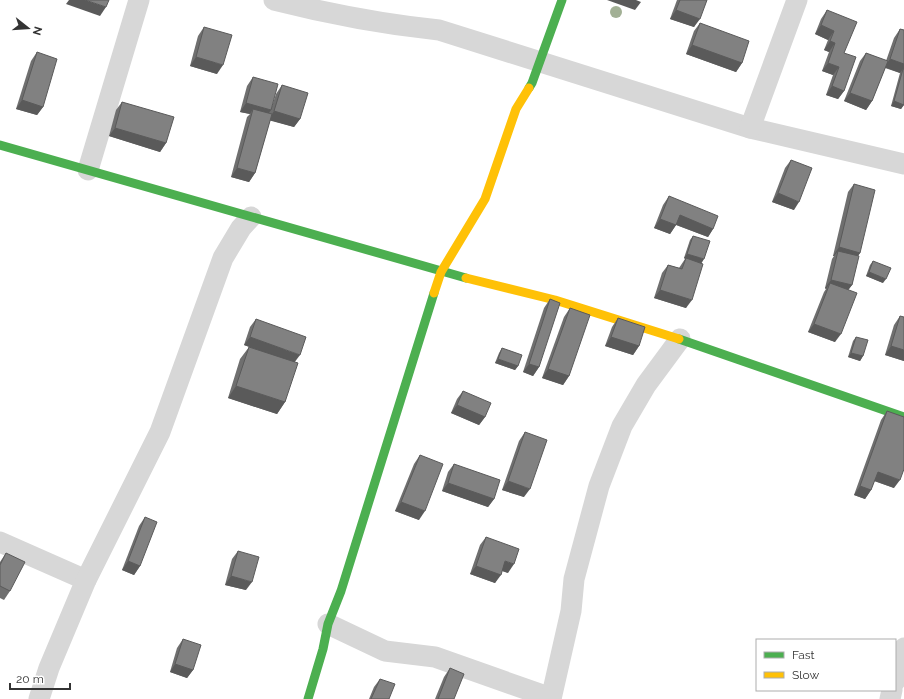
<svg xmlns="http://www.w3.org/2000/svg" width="904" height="699" viewBox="0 0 904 699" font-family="Raleway,sans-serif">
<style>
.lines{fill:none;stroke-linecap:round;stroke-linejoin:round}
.street{stroke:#d7d7d7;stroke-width:21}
.fast{stroke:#4caf50;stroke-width:9}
.slow{stroke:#ffc107;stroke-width:9}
.tree{fill:#a2b095}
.wall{fill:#6f6f6f}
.shaded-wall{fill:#5a5a5a}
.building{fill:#818181;stroke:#5a5a5a}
</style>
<rect width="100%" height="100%" fill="#fff"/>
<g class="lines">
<!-- street -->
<g class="street">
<path d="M274,0C329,14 382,24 439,30L750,128L904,164"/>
<polyline points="750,128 797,0"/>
<polyline points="88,170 139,0"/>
<polyline points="0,542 86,580"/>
<polyline points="328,624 385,651 435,657 551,698"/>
<polyline points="895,681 904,648"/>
<polyline points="39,699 49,668 86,580 160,432 223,258 241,228 251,217"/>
<polyline points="551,699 571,611 574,579 599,486 622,426 646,385 680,339"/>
<polyline points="890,699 892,690"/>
</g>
<!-- fast -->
<g class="fast">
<polyline points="529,88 532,83 562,0"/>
<polyline points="0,145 466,278"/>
<polyline points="679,339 904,417"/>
<polyline points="308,699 323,649 328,624 341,591 434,293"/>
</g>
<!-- slow -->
<g class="slow">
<polyline points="466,278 555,300 679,339"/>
<polyline points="434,293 441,272 485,199 516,109 529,88"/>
</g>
</g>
<!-- trees -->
<circle class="tree" cx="616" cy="12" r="6"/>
<!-- wall -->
<g class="wall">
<polygon points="677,0 707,0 694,27 670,19"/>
<polygon points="827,10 844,53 844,91 838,99 826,95 833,75 822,71 829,52 824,50 828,40 815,34 821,19"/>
<polygon points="700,23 742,63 736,72 686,54 694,31"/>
<polygon points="204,27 217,74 190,66 198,36"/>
<polygon points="900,29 904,30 904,104 901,109 891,106 900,73 885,68 872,101 866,110 844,101 860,61 866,53 886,61 894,38"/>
<polygon points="37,52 43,107 37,115 16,109 31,61"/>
<polygon points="253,77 271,109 276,94 282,85 300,119 294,127 270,120 255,173 249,182 231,177 247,117 250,114 240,112 247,86"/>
<polygon points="122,102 166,143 160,152 109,136 116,110"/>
<polygon points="791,160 794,210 772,202 785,168"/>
<polygon points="854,184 860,253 858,256 852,285 848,290 835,342 808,332 824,292 826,289 825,288 832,259 834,256 833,256 848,192"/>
<polygon points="669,196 713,229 708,237 676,225 670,234 654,228 663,205"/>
<polygon points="693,236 701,263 686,308 654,298 662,273 668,265 679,268 685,259 684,258 690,240"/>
<polygon points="873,261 883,283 866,276 870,265"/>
<polygon points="550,299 539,367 533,376 523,372 544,308"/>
<polygon points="570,308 569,376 563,385 542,378 564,317"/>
<polygon points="900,316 904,361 885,355 894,325"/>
<polygon points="618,318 639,346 633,355 605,346 612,327"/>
<polygon points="256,319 295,362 285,402 277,414 228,398 240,359 249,347 252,348 244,345 250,327"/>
<polygon points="856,337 863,356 860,361 848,357 853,341"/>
<polygon points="502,348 518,366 515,370 495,363 499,353"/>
<polygon points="463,391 485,417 479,425 451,413 457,399"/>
<polygon points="887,411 894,488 874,481 871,490 865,499 854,495 881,420"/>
<polygon points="525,432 524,497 502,490 519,441"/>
<polygon points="420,455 419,520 395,511 414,464"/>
<polygon points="454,464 494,499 488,507 442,491 448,472"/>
<polygon points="145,517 140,566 134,575 122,570 139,526"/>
<polygon points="486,537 508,573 502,571 495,583 470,574 480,545"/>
<polygon points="238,551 246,590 225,585 232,559"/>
<polygon points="6,553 10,591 4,600 0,598 0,562"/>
<polygon points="183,639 193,670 187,678 170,672 177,648"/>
<polygon points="450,668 454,699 435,699 444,677"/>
<polygon points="380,679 389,699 369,699 374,687"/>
</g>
<!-- shaded-wall -->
<g class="shaded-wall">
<polygon points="69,0 85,0 106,7 100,16 66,4"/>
<polygon points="607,0 636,0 641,2 635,10"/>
<polygon points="676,10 700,19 694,27 670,19"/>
<polygon points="821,25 834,31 828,40 815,34"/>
<polygon points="830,41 835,43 829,52 824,50"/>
<polygon points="692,45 742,63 736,72 686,54"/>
<polygon points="196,57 223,65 217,74 190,66"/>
<polygon points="890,59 904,64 904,74 903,69 900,73 884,67"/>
<polygon points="828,63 839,67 833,75 822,71"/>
<polygon points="832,86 844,91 838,99 826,95"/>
<polygon points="850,93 872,101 866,110 844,101"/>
<polygon points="22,100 43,107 37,115 16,109"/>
<polygon points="894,101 904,105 901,109 891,106"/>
<polygon points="246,103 271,110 265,118 253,109 250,114 240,112"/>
<polygon points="274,111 300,119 294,127 268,120"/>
<polygon points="115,128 166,143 160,152 109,136"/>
<polygon points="237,168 255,173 249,182 231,177"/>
<polygon points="778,193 799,202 794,210 772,202"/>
<polygon points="680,215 713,229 708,237 674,224"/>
<polygon points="660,219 676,225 670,234 654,228"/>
<polygon points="839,247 860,253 854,261 838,251 834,256 833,256"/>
<polygon points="687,254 704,259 701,264 684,258"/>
<polygon points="869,272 886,279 883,283 866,276"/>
<polygon points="831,280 852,285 846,293 830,283 826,289 825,288"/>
<polygon points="660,290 692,300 686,308 654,298"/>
<polygon points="814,324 841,334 835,342 808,332"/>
<polygon points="250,337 300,355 294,363 244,345"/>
<polygon points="611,337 639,346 633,355 605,346"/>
<polygon points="891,346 904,350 904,361 885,355"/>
<polygon points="851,353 863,356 860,361 848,357"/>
<polygon points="498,359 518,366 515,370 495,363"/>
<polygon points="529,364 539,367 533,376 523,372"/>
<polygon points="548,369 569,376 563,385 542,378"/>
<polygon points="236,386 285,402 277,414 228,398"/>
<polygon points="457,405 485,417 479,425 451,413"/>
<polygon points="878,472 900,480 894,488 872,480"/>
<polygon points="508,481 530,489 524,497 502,490"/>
<polygon points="448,483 494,499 488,507 442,491"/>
<polygon points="860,486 871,490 865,499 854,495"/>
<polygon points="401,502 425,511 419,520 395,511"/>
<polygon points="128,561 140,566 134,575 122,570"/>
<polygon points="505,561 514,564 508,573 500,570"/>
<polygon points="476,566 501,575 495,583 470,574"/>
<polygon points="231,576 252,582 246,590 225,585"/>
<polygon points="175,664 193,670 187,678 170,672"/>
</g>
<!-- building -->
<g class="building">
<polygon points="85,0 109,0 106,7"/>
<polygon points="680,0 707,0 700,19 676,10"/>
<polygon points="827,10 857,22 844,53 856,57 844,91 832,86 839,67 828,63 835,43 830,41 834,31 821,25"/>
<polygon points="700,23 749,41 742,63 692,45"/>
<polygon points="204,27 232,35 223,65 196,57"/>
<polygon points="900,29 904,30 904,64 890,59"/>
<polygon points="37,52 57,59 43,107 22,100"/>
<polygon points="866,53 888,61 872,101 850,93"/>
<polygon points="903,69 904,69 904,105 894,101"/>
<polygon points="253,77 278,84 271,110 246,103"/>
<polygon points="282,85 308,93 300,119 274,111"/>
<polygon points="122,102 174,117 166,143 115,128"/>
<polygon points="253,109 272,114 255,173 237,168"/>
<polygon points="791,160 812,168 799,202 778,193"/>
<polygon points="854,184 875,190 860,253 839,247"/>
<polygon points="669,196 718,216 713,229 680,215 676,225 660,219"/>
<polygon points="693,236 710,241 704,259 687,254"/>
<polygon points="838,251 859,256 852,285 831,280"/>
<polygon points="686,258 703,264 692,300 660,290 668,265 682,269"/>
<polygon points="873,261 891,268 886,279 869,272"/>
<polygon points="830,283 857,293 841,334 814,324"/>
<polygon points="550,299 560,303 539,367 529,364"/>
<polygon points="570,308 590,315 569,376 548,369"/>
<polygon points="900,316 904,317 904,350 891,346"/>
<polygon points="618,318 645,327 639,346 611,337"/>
<polygon points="256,319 306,337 300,355 250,337"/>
<polygon points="856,337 868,340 863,356 851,353"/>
<polygon points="249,347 298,363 285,402 236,386"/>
<polygon points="502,348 522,355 518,366 498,359"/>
<polygon points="463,391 491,403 485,417 457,405"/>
<polygon points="887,411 904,417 904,469 900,480 878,472 871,490 860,486"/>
<polygon points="525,432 547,440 530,489 508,481"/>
<polygon points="420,455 443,464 425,511 401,502"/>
<polygon points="454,464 500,480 494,499 448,483"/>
<polygon points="145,517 157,522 140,566 128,561"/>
<polygon points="486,537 519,549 514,564 505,561 501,575 476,566"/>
<polygon points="238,551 259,557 252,582 231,576"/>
<polygon points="6,553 25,562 10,591 0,586 0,565"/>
<polygon points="183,639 201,645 193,670 175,664"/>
<polygon points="450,668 464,674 454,699 438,699"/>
<polygon points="380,679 395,684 389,699 371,699"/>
</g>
<!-- legend -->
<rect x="756" y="639" width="140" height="52" fill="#ffffff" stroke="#adadad"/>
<rect x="764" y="652" width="20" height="6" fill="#4caf50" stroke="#adadad"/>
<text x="792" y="659" font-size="12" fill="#333333">Fast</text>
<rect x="764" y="672" width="20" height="6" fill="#ffc107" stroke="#adadad"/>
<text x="792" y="679" font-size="12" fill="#333333">Slow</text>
<!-- north arrow -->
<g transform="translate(28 28) rotate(107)" stroke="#ffffff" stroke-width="3" paint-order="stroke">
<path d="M0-3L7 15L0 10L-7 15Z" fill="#333333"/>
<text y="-6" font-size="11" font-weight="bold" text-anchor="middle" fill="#333333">N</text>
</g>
<!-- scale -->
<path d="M10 683v6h60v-6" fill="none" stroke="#333333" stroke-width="2"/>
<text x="16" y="683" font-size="12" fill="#333333" stroke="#ffffff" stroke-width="3" paint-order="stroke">20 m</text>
</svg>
